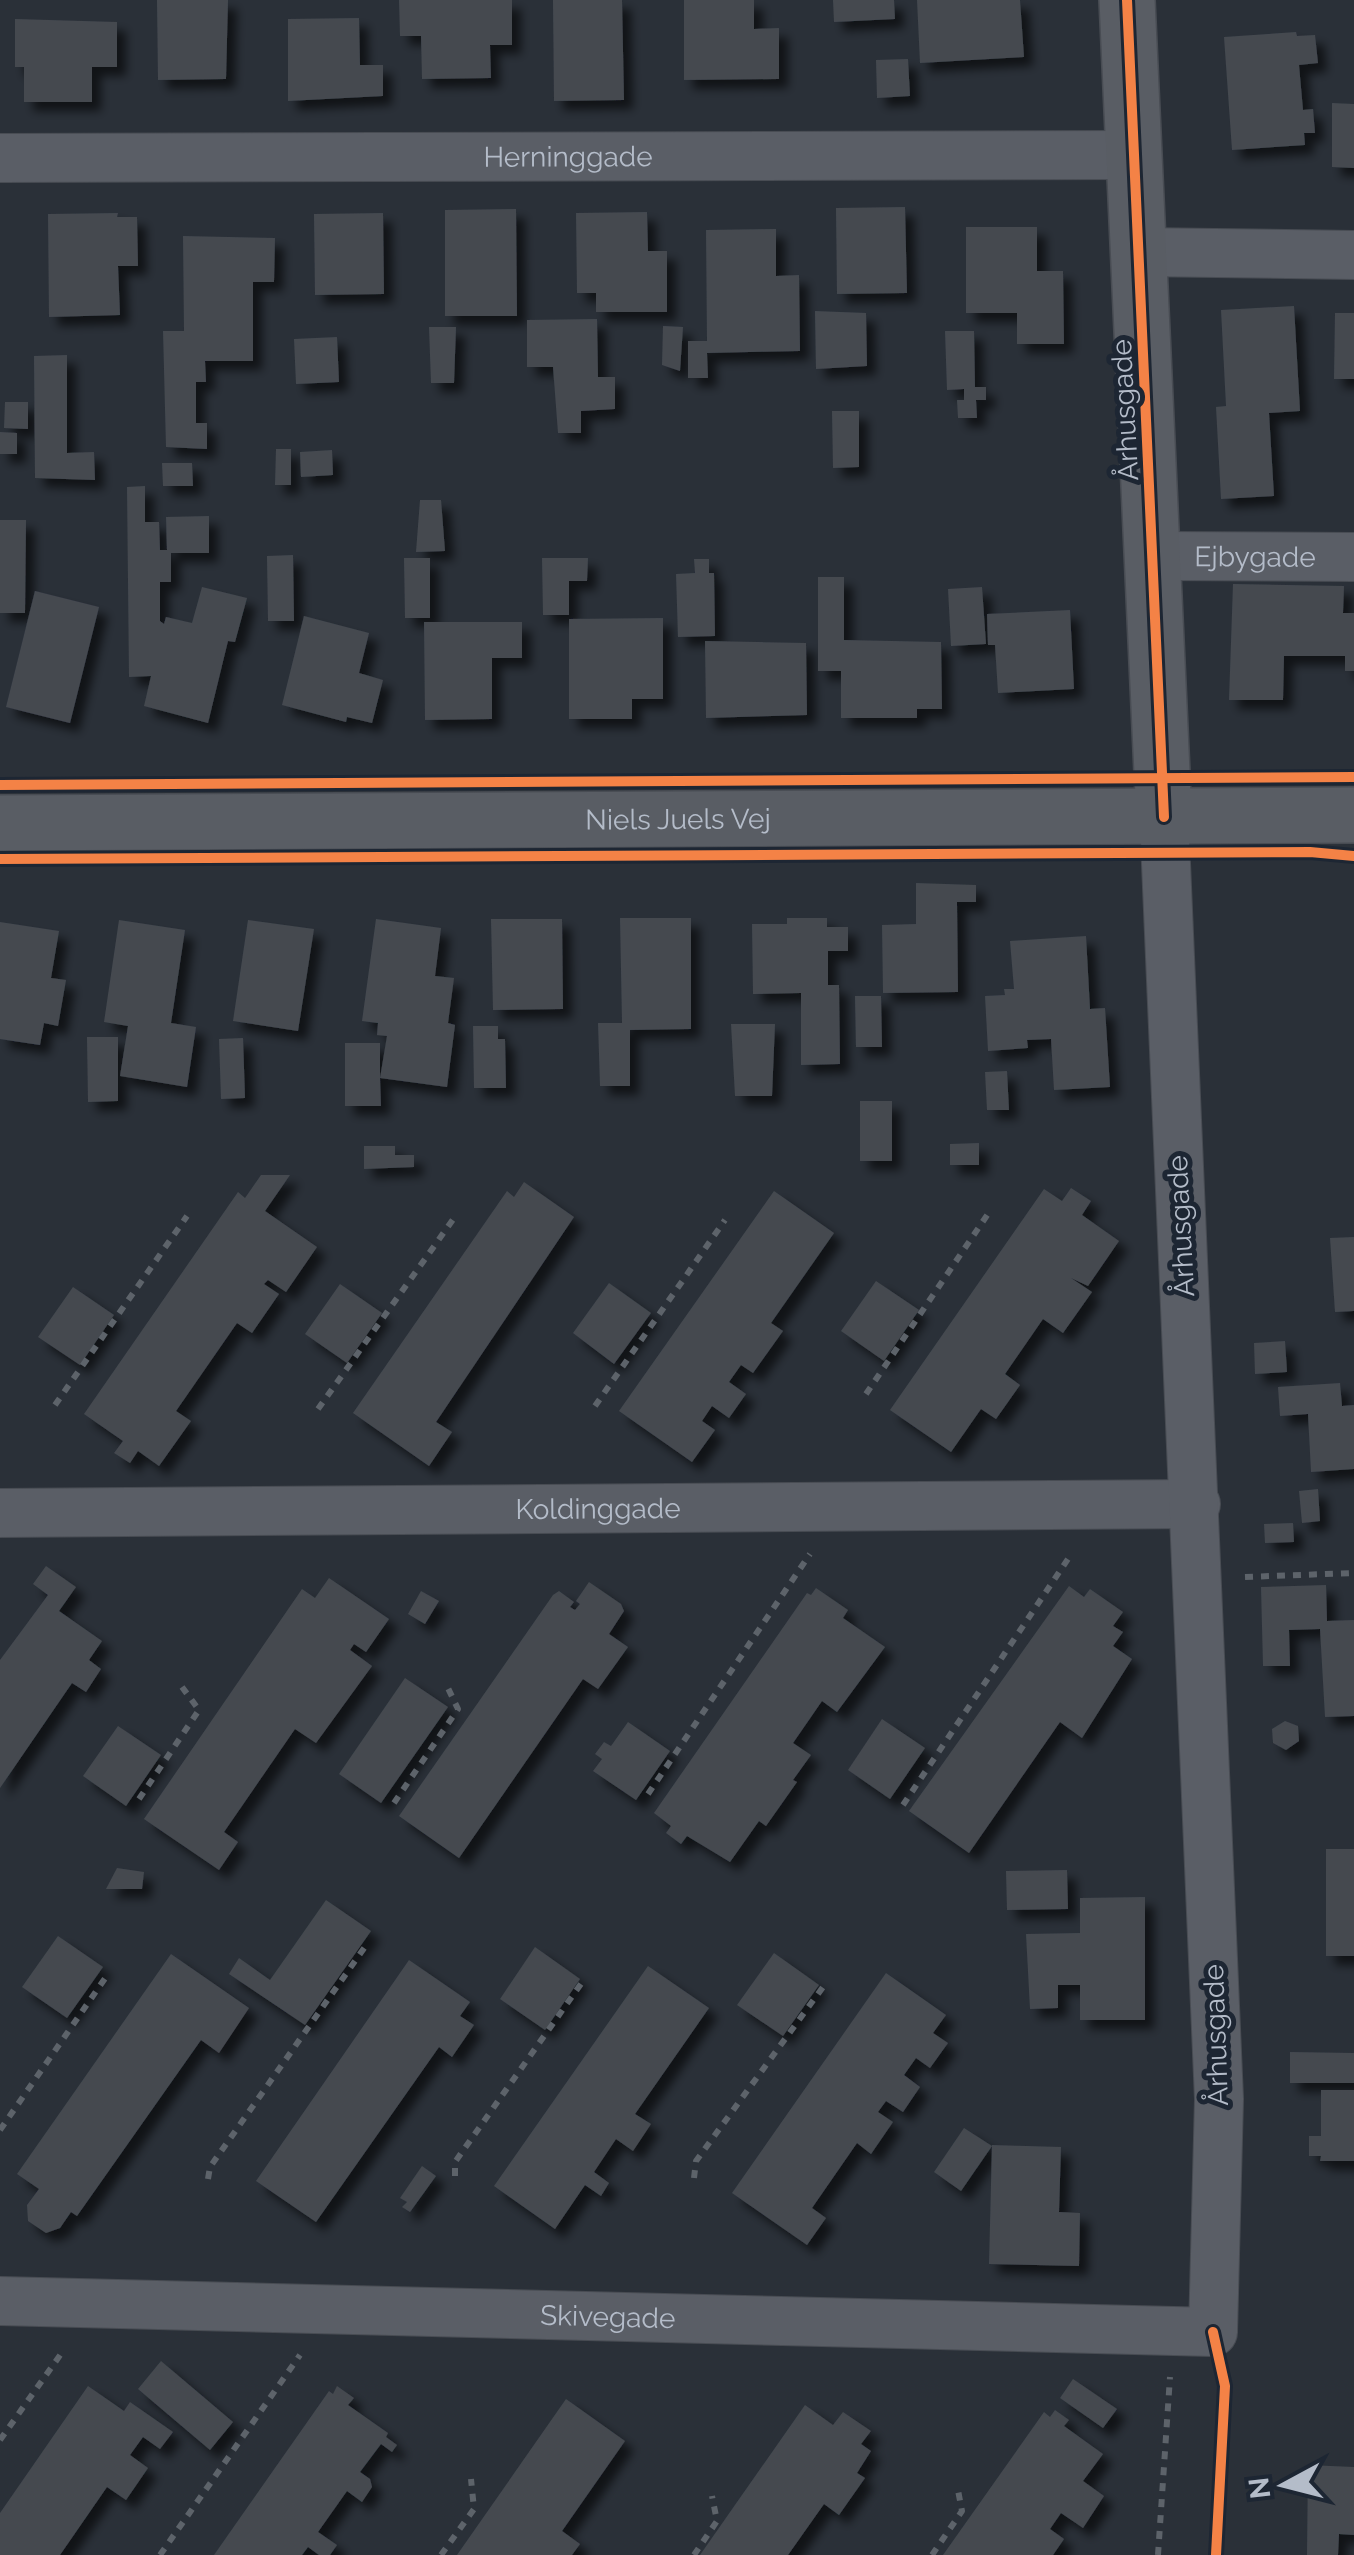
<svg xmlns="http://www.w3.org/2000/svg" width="1354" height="2555" viewBox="0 0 1354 2555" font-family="Raleway,sans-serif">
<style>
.building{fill:#444950;filter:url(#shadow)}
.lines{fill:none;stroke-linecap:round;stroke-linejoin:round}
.street-casing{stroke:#484c53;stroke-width:50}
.secondary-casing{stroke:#484c53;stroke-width:58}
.path{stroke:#5d636a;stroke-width:6;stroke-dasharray:8 8;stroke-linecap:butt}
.street{stroke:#5a5e66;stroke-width:48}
.secondary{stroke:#595d64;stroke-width:55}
.cycleway-casing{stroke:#1d2633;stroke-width:16}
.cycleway{stroke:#f48246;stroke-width:10}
.labels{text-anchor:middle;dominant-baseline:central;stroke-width:10;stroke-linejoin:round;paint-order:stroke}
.street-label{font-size:28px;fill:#b4bcc9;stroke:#1d2633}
</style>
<defs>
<filter id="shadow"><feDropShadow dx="9" dy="9" stdDeviation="5" flood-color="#0009"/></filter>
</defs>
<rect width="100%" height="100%" fill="#2a3038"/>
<!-- building -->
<g class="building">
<polygon points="157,0 228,0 226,79 158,80"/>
<polygon points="399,0 512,0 512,45 490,45 491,78 422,79 421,36 400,36"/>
<polygon points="553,0 622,0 624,100 554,101"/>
<polygon points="684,0 754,0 754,29 779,28 779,79 684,80"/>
<polygon points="833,0 894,0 895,19 834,22"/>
<polygon points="917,0 1020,0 1024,57 920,63"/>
<polygon points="359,18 360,65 383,65 383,96 288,101 288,19"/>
<polygon points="15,19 117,22 117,67 92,67 92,102 24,102 24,67 15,67"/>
<polygon points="1296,32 1297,36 1315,35 1318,63 1299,65 1303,110 1313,109 1315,133 1304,133 1305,145 1232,150 1224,37"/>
<polygon points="908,59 910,96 877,98 876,60"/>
<polygon points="1332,103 1354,104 1354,168 1332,167"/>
<polygon points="905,207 907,293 837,294 836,208"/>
<polygon points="516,209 517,316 445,316 445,210"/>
<polygon points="647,212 648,251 667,251 667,312 596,312 596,293 577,293 576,213"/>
<polygon points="118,213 117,217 137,217 138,266 118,266 120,315 49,317 48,214"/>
<polygon points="383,213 384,294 315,295 314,214"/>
<polygon points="966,227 1037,227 1037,271 1063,271 1064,344 1017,344 1017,313 966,313"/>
<polygon points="776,229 776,276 799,275 800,351 707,353 708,378 688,378 688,341 707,341 706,230"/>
<polygon points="183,236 275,238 274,282 253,282 253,361 205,361 206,382 196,382 196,423 207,423 207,449 166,447 163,331 184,331"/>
<polygon points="1294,306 1300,411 1269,413 1274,496 1221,499 1216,407 1226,406 1221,310"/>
<polygon points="815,311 866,313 867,366 816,369"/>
<polygon points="1335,313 1354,313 1354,379 1334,379"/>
<polygon points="597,319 598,377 615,377 615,409 581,411 581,433 558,433 553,367 527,367 527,320"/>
<polygon points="663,326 683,327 680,371 662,365"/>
<polygon points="429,327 456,327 454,383 431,383"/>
<polygon points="945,331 974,331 975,387 986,387 986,400 976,400 977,418 958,418 957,400 964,400 964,389 947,390"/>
<polygon points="337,337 339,382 296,384 294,339"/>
<polygon points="67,355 67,453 94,452 95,480 35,478 34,356"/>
<polygon points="5,402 28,402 28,429 4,428"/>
<polygon points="832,411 859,411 859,467 833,468"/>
<polygon points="0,432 17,433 17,454 0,454"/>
<polygon points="276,449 291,449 291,485 275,485"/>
<polygon points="332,450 333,475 301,477 300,452"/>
<polygon points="162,463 192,463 193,486 163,486"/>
<polygon points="145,486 145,522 159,522 160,550 167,550 166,517 209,516 209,553 171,553 171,582 160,582 160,621 164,624 166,617 192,623 202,587 247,598 235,642 228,641 208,723 144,706 151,676 129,677 127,487"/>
<polygon points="420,500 441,500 445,551 416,552"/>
<polygon points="0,520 26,520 25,613 0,613"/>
<polygon points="293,555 294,621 268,621 267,556"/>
<polygon points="404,558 430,558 430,618 405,618"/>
<polygon points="542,558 588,558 587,581 569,581 569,615 543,615"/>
<polygon points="694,559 709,559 709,573 714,573 715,636 678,637 676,574 695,573"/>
<polygon points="818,577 844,577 844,640 941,642 942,709 917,709 917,718 841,718 841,671 818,671"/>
<polygon points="1233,584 1344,586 1343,613 1354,613 1354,671 1345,671 1345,656 1284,656 1283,700 1229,700"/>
<polygon points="982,587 986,644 951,646 948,589"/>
<polygon points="35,591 99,607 70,723 6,707"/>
<polygon points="1070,610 1074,689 998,693 995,645 988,645 987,614"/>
<polygon points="304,616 369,633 359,673 383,680 372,723 347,717 346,722 282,705"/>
<polygon points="663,618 663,699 632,699 632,719 569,719 569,619"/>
<polygon points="424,622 522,622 522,658 492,658 492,719 425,720"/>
<polygon points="705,641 806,643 807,715 706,718"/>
<polygon points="916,883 976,885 976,902 957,902 958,992 883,993 882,925 916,924"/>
<polygon points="620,918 691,918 691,1029 630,1030 630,1086 600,1086 598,1023 622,1023"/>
<polygon points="787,918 827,918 827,927 848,927 848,951 828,951 828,985 839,985 840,1064 801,1065 801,993 753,994 752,924 787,924"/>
<polygon points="376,919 441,928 435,976 454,978 448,1023 455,1025 447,1087 380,1078 381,1106 345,1106 345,1043 380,1043 380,1078 387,1036 377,1035 378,1023 362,1021"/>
<polygon points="491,919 562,919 563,1009 493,1010"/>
<polygon points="119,920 185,930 171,1023 196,1027 187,1087 120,1076 128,1026 104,1022"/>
<polygon points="248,920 314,929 298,1031 233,1021"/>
<polygon points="0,922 59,931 51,978 66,980 58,1026 44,1023 40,1045 0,1039"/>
<polygon points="1086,936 1090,1009 1105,1008 1110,1087 1054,1090 1051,1039 1027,1040 1028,1048 988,1051 985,996 1005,995 1004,989 1014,989 1010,941"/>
<polygon points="855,996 881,996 882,1047 856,1047"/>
<polygon points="731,1024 775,1024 772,1096 735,1096"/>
<polygon points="473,1026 498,1026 498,1039 505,1039 506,1088 474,1088"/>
<polygon points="87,1037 118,1037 118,1101 88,1102"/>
<polygon points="243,1038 245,1098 221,1099 219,1039"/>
<polygon points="1007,1071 1009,1110 987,1110 985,1072"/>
<rect x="860" y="1101" width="32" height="60"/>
<polygon points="979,1143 979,1165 950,1165 950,1144"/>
<polygon points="364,1146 395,1146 395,1155 414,1155 414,1167 364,1169"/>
<polygon points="261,1175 290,1175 265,1211 317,1247 286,1292 268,1280 264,1284 279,1294 252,1333 237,1323 176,1411 191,1421 159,1466 138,1451 130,1463 114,1453 123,1441 84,1414 238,1192 245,1198"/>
<polygon points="524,1182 574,1217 436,1422 452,1432 429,1466 353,1413 507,1191 514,1197"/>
<polygon points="1071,1188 1091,1201 1082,1215 1119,1241 1088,1286 1071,1278 1092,1292 1063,1333 1043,1319 1005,1374 1020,1385 996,1419 981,1409 951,1452 890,1410 1044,1189 1062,1201"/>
<polygon points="774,1191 834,1233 771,1323 783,1331 753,1373 741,1365 729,1382 746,1394 729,1418 712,1406 702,1421 715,1430 692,1462 619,1411"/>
<polygon points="1354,1237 1354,1311 1335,1312 1330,1238"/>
<polygon points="876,1281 919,1310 884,1361 841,1331"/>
<polygon points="609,1283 651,1313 614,1364 573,1333"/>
<polygon points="340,1284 382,1313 347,1363 305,1334"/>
<polygon points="73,1287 114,1315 80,1365 38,1337"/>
<polygon points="1285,1341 1287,1372 1255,1374 1254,1343"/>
<polygon points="1340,1383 1342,1406 1354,1405 1354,1469 1311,1472 1308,1414 1280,1416 1278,1387"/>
<polygon points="1318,1489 1320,1521 1302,1523 1299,1491"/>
<polygon points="1293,1523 1294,1542 1265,1543 1264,1524"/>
<polygon points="46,1566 76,1587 59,1611 102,1641 89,1660 101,1669 86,1692 72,1683 0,1788 0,1660 48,1595 33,1584"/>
<polygon points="329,1578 389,1619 366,1652 354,1644 350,1650 372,1666 316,1743 295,1729 224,1832 238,1842 219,1870 144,1819 302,1589 315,1598"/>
<polygon points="589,1582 621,1604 624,1611 609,1634 628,1647 598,1689 583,1679 459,1858 399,1816 553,1595 559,1591 574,1602 570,1607 575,1610 580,1604 576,1601"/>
<polygon points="1326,1585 1327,1621 1354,1620 1354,1716 1325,1717 1320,1629 1289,1630 1290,1666 1263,1666 1261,1587"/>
<polygon points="1069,1586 1084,1597 1090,1589 1123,1612 1113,1626 1123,1632 1113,1646 1132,1659 1082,1738 1060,1722 969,1853 909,1811"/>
<polygon points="816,1588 848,1610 843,1618 885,1647 837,1712 822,1701 793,1743 811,1755 793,1780 797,1782 766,1826 759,1821 730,1862 687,1836 681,1844 666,1833 671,1826 654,1813 807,1593 811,1595"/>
<polygon points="421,1591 439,1601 425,1624 408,1614"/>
<polygon points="405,1678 448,1707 381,1803 339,1774"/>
<polygon points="882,1719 925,1748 890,1799 848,1770"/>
<polygon points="1285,1721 1298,1726 1299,1741 1286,1750 1273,1743 1272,1729"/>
<polygon points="628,1722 670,1751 636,1800 593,1771 602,1759 595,1754 604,1742 611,1746"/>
<polygon points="118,1726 161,1755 126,1806 83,1776"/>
<rect x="1326" y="1849" width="28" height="107"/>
<polygon points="117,1868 144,1872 142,1889 106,1889"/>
<polygon points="1067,1870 1068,1909 1007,1910 1006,1871"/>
<polygon points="1145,1897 1145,2020 1080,2020 1080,1985 1058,1985 1058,2008 1030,2009 1026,1934 1080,1933 1080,1898"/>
<polygon points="326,1900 371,1931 305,2025 229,1974 239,1958 270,1980"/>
<polygon points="58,1936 103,1967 67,2018 22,1987"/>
<polygon points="535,1947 580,1979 545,2030 500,1999"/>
<polygon points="774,1953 819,1985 783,2036 737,2005"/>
<polygon points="171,1954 249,2008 219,2053 201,2040 77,2216 71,2212 60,2228 46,2233 28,2221 27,2205 39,2189 17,2174"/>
<polygon points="409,1960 470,2002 460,2016 474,2025 452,2057 439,2047 316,2222 256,2181"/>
<polygon points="648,1966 709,2008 635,2114 651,2124 633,2151 616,2139 594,2172 609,2183 601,2196 585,2185 555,2229 494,2186"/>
<polygon points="886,1973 946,2015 933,2033 948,2043 930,2068 916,2058 904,2075 920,2087 903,2112 886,2101 878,2112 893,2122 871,2154 857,2143 812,2208 826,2218 807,2245 732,2193"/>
<polygon points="1290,2052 1354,2053 1354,2083 1290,2083"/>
<polygon points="1321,2090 1354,2090 1354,2161 1320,2161 1321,2156 1309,2156 1309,2136 1321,2136"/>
<polygon points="964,2128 992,2146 961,2191 934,2172"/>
<polygon points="992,2145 1061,2147 1059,2212 1080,2213 1079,2266 989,2264"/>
<polygon points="422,2166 436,2176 410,2212 402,2207 407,2202 400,2198"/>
<polygon points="161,2361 233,2422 210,2450 138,2389"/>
<polygon points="1073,2379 1117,2409 1103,2428 1060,2398"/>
<polygon points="88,2386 124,2411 130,2402 173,2432 160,2449 143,2437 130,2455 148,2468 126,2500 107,2487 60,2555 0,2555 0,2513"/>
<polygon points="337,2386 354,2398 348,2405 388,2433 386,2437 397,2445 392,2452 381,2444 360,2472 370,2479 372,2487 362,2502 347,2491 318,2532 337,2545 330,2555 319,2555 308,2547 302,2555 214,2555 329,2391 333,2394"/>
<polygon points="566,2399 625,2441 562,2531 580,2544 572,2555 457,2555"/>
<polygon points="805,2405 833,2425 843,2412 871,2431 861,2444 871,2451 857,2473 865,2478 839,2515 824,2504 788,2555 700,2555"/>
<polygon points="1055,2410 1069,2420 1064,2426 1103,2454 1083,2481 1104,2496 1083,2528 1061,2513 1050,2529 1064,2539 1053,2555 943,2555 1044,2412 1050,2417"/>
<polygon points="1308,2465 1354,2467 1354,2535 1339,2534 1338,2555 1307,2555"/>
</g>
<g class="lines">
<!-- street casing -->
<g class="street-casing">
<g id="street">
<path id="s1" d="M0,158L1134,155"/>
<polyline points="1140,252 1354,255"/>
<path id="s2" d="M1155,556L1354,557"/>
<path id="s3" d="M0,1513L1196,1504"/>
<path id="s4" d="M0,2301L1213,2332L1219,2099L1164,817"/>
</g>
</g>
<!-- secondary casing -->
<g class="secondary-casing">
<g id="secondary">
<polyline points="1127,0 1164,817"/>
<path id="s5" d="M0,823L1354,815"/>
</g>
</g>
<!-- path -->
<g class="path">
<polyline points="866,1394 990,1211"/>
<polyline points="55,1405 187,1216"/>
<polyline points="595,1406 725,1220"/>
<polyline points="318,1409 457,1214"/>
<polyline points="1245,1577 1354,1573"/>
<polyline points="648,1794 810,1554"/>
<polyline points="139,1799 199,1710 182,1687"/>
<polyline points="394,1803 458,1709 446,1684"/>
<polyline points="903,1805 1072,1553"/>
<polyline points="0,2130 106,1977"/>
<polyline points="455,2176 455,2162 583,1981"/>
<polyline points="694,2178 696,2161 823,1987"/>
<polyline points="208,2179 210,2167 367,1944"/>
<polyline points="0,2440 63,2351"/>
<polyline points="160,2555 300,2355"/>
<polyline points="441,2555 474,2509 471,2479"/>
<polyline points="694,2555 717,2521 712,2496"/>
<polyline points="932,2555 962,2511 957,2485"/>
<polyline points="1158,2555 1170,2377"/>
</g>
<!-- street -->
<use href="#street" class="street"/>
<!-- secondary -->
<use href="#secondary" class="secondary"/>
<!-- cycleway casing -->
<g class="cycleway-casing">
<g id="cycleway">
<polyline points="1127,0 1164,817"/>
<polyline points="0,785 1354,777"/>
<polyline points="0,859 1310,852 1354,856"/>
<polyline points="1213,2332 1225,2386 1216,2555"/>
</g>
</g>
<!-- cycleway -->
<use href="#cycleway" class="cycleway"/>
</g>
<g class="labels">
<!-- street labels -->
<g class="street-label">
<text stroke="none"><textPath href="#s1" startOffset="568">Herninggade</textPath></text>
<text transform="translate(1125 410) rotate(-93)">Århusgade</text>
<text stroke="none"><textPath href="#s2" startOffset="100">Ejbygade</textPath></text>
<text stroke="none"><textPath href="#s5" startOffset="678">Niels Juels Vej</textPath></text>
<text transform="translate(1181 1226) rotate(-93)">Århusgade</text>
<text stroke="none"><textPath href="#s3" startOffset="598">Koldinggade</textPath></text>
<text transform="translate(1216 2035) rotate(-92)">Århusgade</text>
<text stroke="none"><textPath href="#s4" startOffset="608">Skivegade</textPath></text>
</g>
</g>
<!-- north arrow -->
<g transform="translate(1284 2485) rotate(263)" stroke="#1d2633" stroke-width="8" paint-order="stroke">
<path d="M0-8L18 38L0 25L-18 38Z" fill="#b4bcc9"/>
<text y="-15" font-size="28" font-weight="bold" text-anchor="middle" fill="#b4bcc9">N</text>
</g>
</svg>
